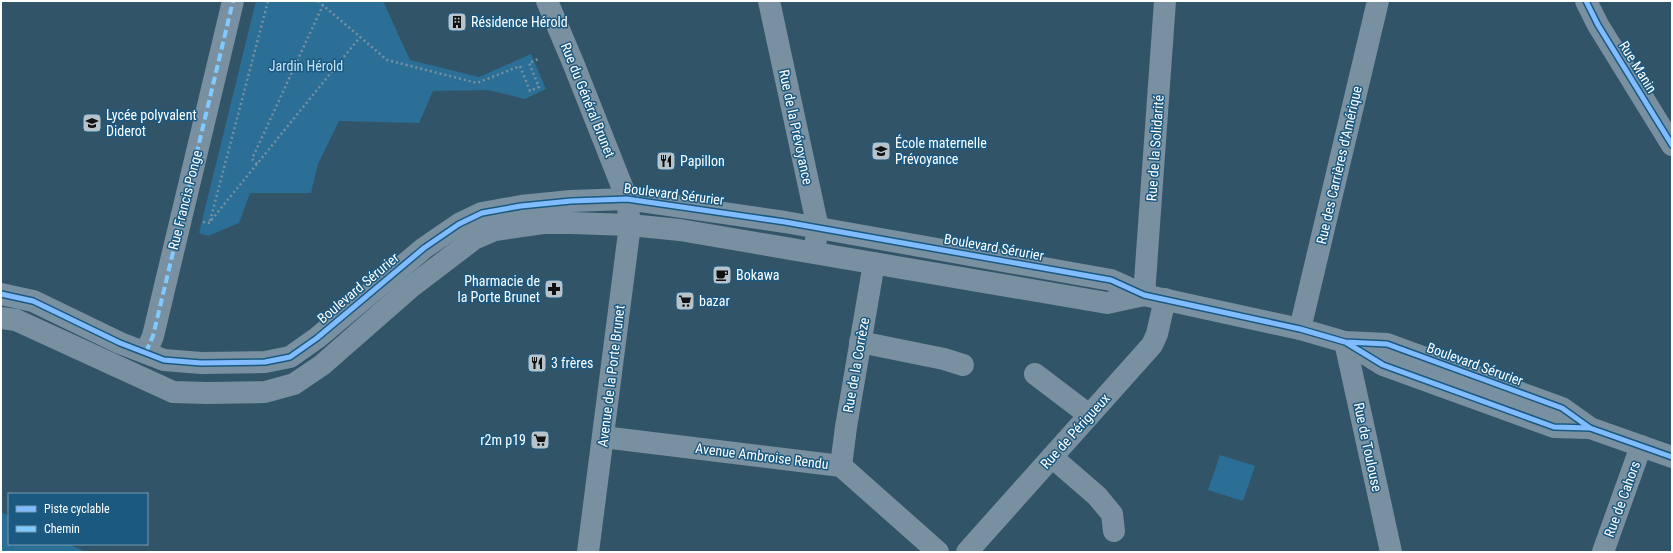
<svg xmlns="http://www.w3.org/2000/svg" width="1673" height="553" viewBox="0 0 1673 553" font-family="'Roboto Condensed',sans-serif">
<style>
.green{fill:#2b6e96}
.lines{fill:none;stroke-linecap:round;stroke-linejoin:round}
.path{stroke:#7890a0;stroke-width:2.5;stroke-dasharray:2 3;stroke-linecap:butt}
.minor{stroke:#7890a0;stroke-width:22}
.quiet{stroke:#80caff;stroke-width:4;stroke-dasharray:8 4;stroke-linecap:butt}
.cycleway-casing{stroke:#1b5980;stroke-width:8}
.cycleway{stroke:#80bcff;stroke-width:5}
.labels{text-anchor:middle;dominant-baseline:central;stroke-width:3;stroke-linejoin:round;paint-order:stroke}
.poi-label{font-size:14px;fill:#fff;stroke:#1b5980;text-anchor:start}
.park-label{font-size:14px;fill:#c3e4f7;stroke:#1b5980}
.street-label{font-size:14px;fill:#fff;stroke:#1b5980}
</style>
<rect width="100%" height="100%" fill="#325469"/>
<!-- green -->
<g class="green">
<polygon points="256,1 383,1 410,60 479,77 531,54 546,89 525,99 488,90 433,91 419,123 339,121 318,164 311,193 250,193 239,223 208,236 199,233"/>
<polygon points="1220,455 1255,466 1243,501 1208,490"/>
<polygon points="1,512 9,516 9,544 69,544 86,552 1,552"/>
</g>
<g class="lines">
<!-- path -->
<g class="path">
<polyline points="318,1 387,60 477,83 520,66 530,91 539,87 529,63 538,59"/>
<polyline points="257,164 252,159 323,5"/>
<polyline points="210,221 268,1"/>
<polyline points="203,222 209,223 360,37"/>
</g>
<!-- minor -->
<g class="minor">
<polyline points="547,1 574,65 627,199 630,225 588,552"/>
<polyline points="769,1 818,228 816,240"/>
<polyline points="1586,1 1598,25 1672,145"/>
<polyline points="1,294 33,301 120,343 164,360 201,363 265,362 290,357 317,338 424,248 459,224 482,213 521,206 571,201 627,199 785,222 1111,280 1144,295 1300,329 1345,342 1387,344 1562,408 1590,428 1672,457"/>
<polyline points="1144,295 1165,1"/>
<polyline points="1,318 16,320 173,392 207,393 265,392 294,384 322,365 411,287 474,239 495,230 543,223 571,223 630,225 680,230 1107,303 1144,295"/>
<polyline points="1300,329 1378,1"/>
<polyline points="860,342 944,359 963,365"/>
<polyline points="1345,342 1391,552"/>
<polyline points="1348,343 1383,365 1554,427 1590,428"/>
<polyline points="146,352 153,336 233,1"/>
<polyline points="1035,374 1089,415"/>
<polyline points="603,437 841,466 938,552"/>
<polyline points="1052,457 1097,496 1112,514 1114,531"/>
<polyline points="841,466 846,427 874,263"/>
<polyline points="967,552 1152,345 1157,334 1165,299"/>
<polyline points="1603,552 1641,446"/>
</g>
<!-- quiet -->
<polyline class="quiet" points="146,352 153,336 233,1"/>
<!-- cycleway casing -->
<g class="cycleway-casing">
<g id="cycleway">
<polyline points="1586,1 1598,25 1672,145"/>
<polyline points="1,294 33,301 120,343 164,360 201,363 265,362 290,357 317,338 424,248 459,224 482,213 521,206 571,201 627,199 785,222 1111,280 1144,295 1300,329 1345,342 1387,344 1562,408 1590,428 1672,457"/>
<polyline points="1347,343 1383,365 1554,427 1590,428"/>
</g>
</g>
<!-- cycleway -->
<use href="#cycleway" class="cycleway"/>
</g>
<!-- icons -->
<defs>
<g id="building-square" transform="scale(1)"><rect x="-9" y="-9" width="18" height="18" rx="4" fill="#b7c3ca" stroke="#1b5980"/><path d="M-4-6H4V6H1V3H-1V6H-4ZM-2.5-4.3h1.7v1.8h-1.7ZM.8-4.3h1.7v1.8H.8ZM-2.5-1h1.7V.8h-1.7ZM.8-1h1.7V.8H.8Z" fill="#111"/></g>
<g id="school-square" transform="scale(1)"><rect x="-9" y="-9" width="18" height="18" rx="4" fill="#b7c3ca" stroke="#1b5980"/><path d="M0-5L7-2L0 1L-7-2ZM-4 1L0 2.5L4 1V4Q0 6-4 4Z" fill="#111"/></g>
<g id="restaurant-square" transform="scale(1)"><rect x="-9" y="-9" width="18" height="18" rx="4" fill="#b7c3ca" stroke="#1b5980"/><path d="M-5-6h1v4h1v-4h1v4h1v-4h1v5L-1.5 .5V6h-2V.5L-5-1ZM5-6V6H3V1.5H1.5Q1.5-4 5-6Z" fill="#111"/></g>
<g id="cafe-square" transform="scale(1)"><rect x="-9" y="-9" width="18" height="18" rx="4" fill="#b7c3ca" stroke="#1b5980"/><path d="M-5.5-4.5H6V0H3Q3 3.5 0 3.5H-2.5Q-5.5 3.5-5.5 0ZM3-3.2v2h1.7v-2ZM-6 4.5H4V6H-6Z" fill="#111"/></g>
<g id="pharmacy-square" transform="scale(1)"><rect x="-9" y="-9" width="18" height="18" rx="4" fill="#b7c3ca" stroke="#1b5980"/><path d="M-2-6h4v4h4v4h-4v4h-4v-4h-4v-4h4Z" fill="#111"/></g>
<g id="supermarket-square" transform="scale(1)"><rect x="-9" y="-9" width="18" height="18" rx="4" fill="#b7c3ca" stroke="#1b5980"/><path d="M-6-5.5h2.5l.6 2H6L4.5 2H-2.5L-4.4-4H-6ZM-1.5 3.2a1.3 1.3 0 1 0 .1 0ZM3 3.2a1.3 1.3 0 1 0 .1 0Z" fill="#111"/></g>
</defs>
<g fill-rule="evenodd">
<use href="#building-square" x="457" y="22"/>
<use href="#school-square" x="92" y="123"/>
<use href="#school-square" x="881" y="151"/>
<use href="#restaurant-square" x="666" y="161"/>
<use href="#cafe-square" x="722" y="275"/>
<use href="#pharmacy-square" x="554" y="289"/>
<use href="#supermarket-square" x="685" y="301"/>
<use href="#restaurant-square" x="537" y="363"/>
<use href="#supermarket-square" x="540" y="440"/>
</g>
<g class="labels">
<!-- poi labels -->
<g class="poi-label">
<text x="471" y="22">Résidence Hérold</text>
<text x="106" y="115">Lycée polyvalent<tspan x="106" dy="16">Diderot</tspan></text>
<text x="895" y="143">École maternelle<tspan x="895" dy="16">Prévoyance</tspan></text>
<text x="680" y="161">Papillon</text>
<text x="736" y="275">Bokawa</text>
<text x="540" y="281" text-anchor="end">Pharmacie de<tspan x="540" dy="16">la Porte Brunet</tspan></text>
<text x="699" y="301">bazar</text>
<text x="551" y="363">3 frères</text>
<text x="526" y="440" text-anchor="end">r2m p19</text>
</g>
<!-- park labels -->
<g class="park-label">
<text x="306" y="66">Jardin Hérold</text>
</g>
<!-- street labels -->
<g class="street-label">
<text transform="translate(1638 67) rotate(58)">Rue Manin</text>
<text transform="translate(588 100) rotate(68)">Rue du Général Brunet</text>
<text transform="translate(796 127) rotate(78)">Rue de la Prévoyance</text>
<text transform="translate(1155 148) rotate(-86)">Rue de la Solidarité</text>
<text transform="translate(1339 165) rotate(-77)">Rue des Carrières d'Amérique</text>
<text transform="translate(674 194) rotate(7)">Boulevard Sérurier</text>
<text transform="translate(185 200) rotate(-76)">Rue Francis Ponge</text>
<text transform="translate(994 247) rotate(10)">Boulevard Sérurier</text>
<text transform="translate(358 288) rotate(-40)">Boulevard Sérurier</text>
<text transform="translate(1475 364) rotate(20)">Boulevard Sérurier</text>
<text transform="translate(856 365) rotate(-80)">Rue de la Corrèze</text>
<text transform="translate(611 376) rotate(-83)">Avenue de la Porte Brunet</text>
<text transform="translate(1075 431) rotate(-48)">Rue de Périgueux</text>
<text transform="translate(1368 447) rotate(78)">Rue de Toulouse</text>
<text transform="translate(762 456) rotate(7)">Avenue Ambroise Rendu</text>
<text transform="translate(1622 499) rotate(-70)">Rue de Cahors</text>
</g>
</g>
<!-- border -->
<rect width="1673" height="553" fill="none" stroke="#ffffff" stroke-width="4"/>
<!-- legend -->
<rect x="8" y="493" width="140" height="52" fill="#1b5980" stroke="#769bb3"/>
<rect x="16" y="506" width="20" height="6" fill="#80bcff" stroke="#769bb3"/>
<text x="44" y="513" font-size="12" fill="#ffffff">Piste cyclable</text>
<rect x="16" y="526" width="20" height="6" fill="#80caff" stroke="#769bb3"/>
<text x="44" y="533" font-size="12" fill="#ffffff">Chemin</text>
</svg>
